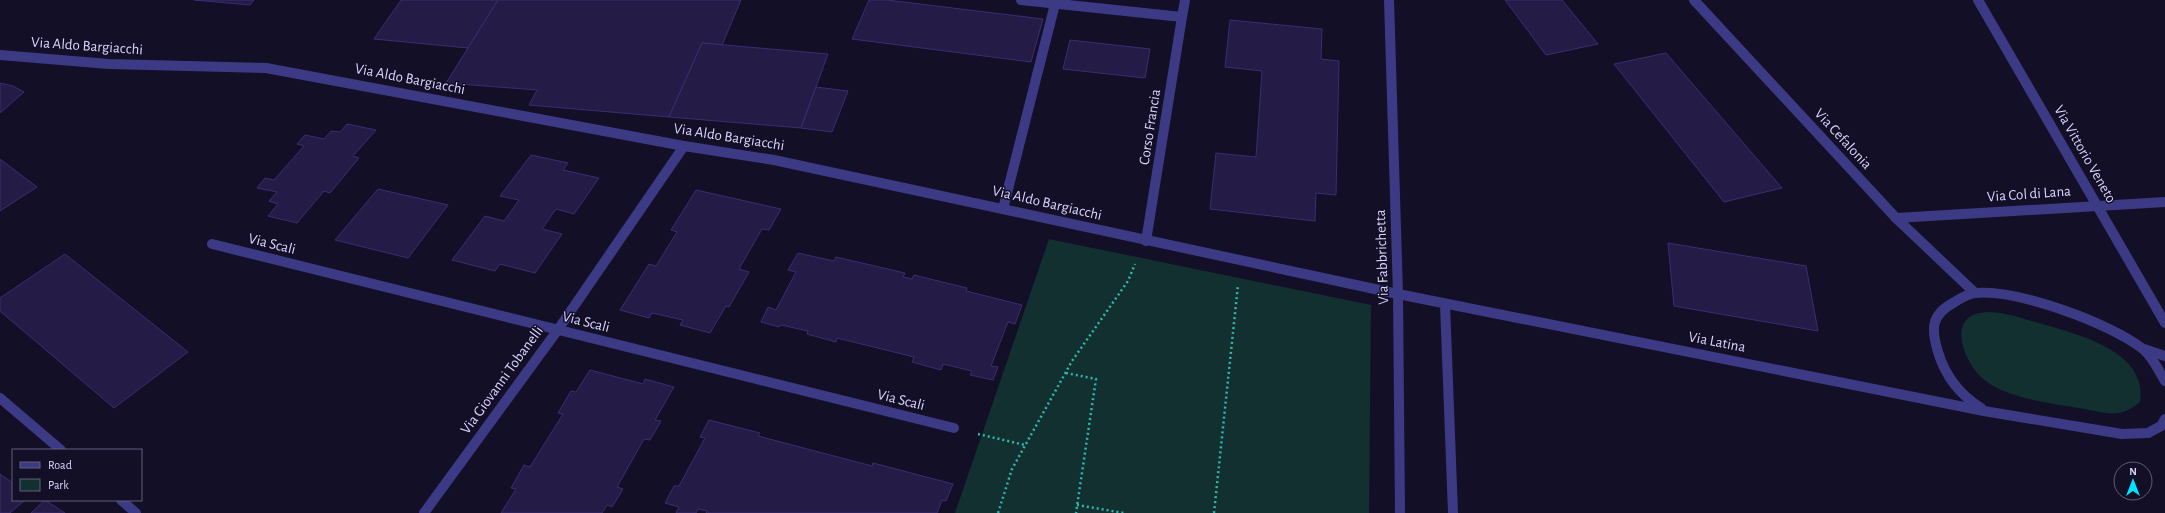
<svg xmlns="http://www.w3.org/2000/svg" width="2165" height="513" viewBox="0 0 2165 513" font-family="'Alegreya Sans',sans-serif">
<style>
.green{fill:#12302f}
.building{fill:#241b47;stroke:#3b2d73}
.lines{fill:none;stroke-linecap:round;stroke-linejoin:round}
.path{stroke:#2fb8b0;stroke-width:2.5;stroke-dasharray:2 3;stroke-linecap:butt}
.minor{stroke:#3d3a85;stroke-width:10}
.labels{text-anchor:middle;dominant-baseline:central;stroke-width:3;stroke-linejoin:round;paint-order:stroke}
.street-label{font-size:15px;fill:#d9d4ff;stroke:#130f26}
</style>
<rect width="100%" height="100%" fill="#130f26"/>
<!-- green -->
<g class="green">
<polygon points="1049,239 1371,305 1369,513 955,513"/>
<path d="M1986,312C2007,312 2026,320 2046,325C2082,336 2148,352 2140,402C2133,408 2127,411 2119,413C2106,415 2092,410 2079,408C2050,403 2000,398 1979,375C1968,363 1953,334 1967,319C1972,314 1979,313 1986,312Z"/>
</g>
<!-- building -->
<g class="building">
<polygon points="194,0 254,0 250,5"/>
<polygon points="401,0 498,0 468,48 374,39"/>
<polygon points="498,0 741,0 722,45 702,43 669,117 529,105 537,90 446,83"/>
<polygon points="869,0 887,0 1043,19 1031,62 852,39"/>
<polygon points="1505,0 1562,0 1598,44 1546,55"/>
<polygon points="1230,20 1322,29 1321,59 1339,61 1336,195 1316,193 1315,221 1210,209 1216,153 1256,157 1262,71 1225,67"/>
<polygon points="1070,40 1150,49 1145,78 1063,69"/>
<polygon points="702,43 828,54 801,128 669,117"/>
<polygon points="1666,53 1782,188 1724,202 1614,64"/>
<polygon points="0,83 13,86 24,92 0,113"/>
<polygon points="816,87 848,91 832,132 801,128"/>
<polygon points="347,124 376,130 353,156 359,158 330,193 324,191 297,223 268,216 278,204 269,201 277,192 257,188 265,178 274,180 304,146 297,144 305,135 324,139 331,131 340,132"/>
<polygon points="531,155 568,163 563,170 599,178 574,214 556,209 542,229 562,234 535,273 500,264 495,271 452,260 485,216 504,221 519,200 500,196"/>
<polygon points="0,159 37,187 0,211"/>
<polygon points="378,189 448,205 408,258 335,240"/>
<polygon points="696,190 781,209 769,230 762,229 739,269 749,272 729,307 726,306 710,333 680,325 683,320 652,313 649,318 620,310 649,264 656,266 677,232 671,230"/>
<polygon points="1668,243 1806,266 1818,331 1674,306"/>
<polygon points="798,253 834,261 836,257 905,273 903,277 912,279 914,275 967,288 966,291 1022,305 1015,324 1008,322 991,366 998,367 993,380 970,375 972,371 943,364 941,370 912,362 914,357 837,338 836,342 807,334 808,331 781,325 779,327 761,322 768,307 776,310 796,272 788,270"/>
<polygon points="65,254 188,352 114,408 0,311 0,298"/>
<polygon points="590,370 643,384 645,379 674,387 655,420 661,421 650,440 644,439 617,487 623,489 612,507 607,505 602,513 501,513 516,489 511,488 524,465 530,467 563,414 558,413 571,391 576,392"/>
<polygon points="709,420 760,433 758,436 872,466 873,463 953,484 946,501 942,500 937,513 706,513 707,511 698,509 696,513 676,513 679,507 665,503 674,486 679,486 705,438 700,437"/>
<polygon points="0,474 13,483 13,500 25,500 10,513 0,513"/>
<polygon points="45,500 65,513 31,513"/>
</g>
<g class="lines">
<!-- path -->
<g class="path">
<polyline points="1066,373 1096,379 1076,513"/>
<polyline points="978,434 1025,445"/>
<polyline points="1077,505 1124,513"/>
<polyline points="998,513 1012,469 1072,361 1128,281 1135,264"/>
<polyline points="1214,513 1238,285"/>
</g>
<!-- minor -->
<g class="minor">
<polyline points="1021,0 1182,17 1146,241"/>
<polyline points="1389,0 1398,294 1400,513"/>
<polyline points="1694,0 1896,218 1975,293"/>
<polyline points="1978,0 2165,323"/>
<polyline points="1182,17 1185,0"/>
<polyline points="0,55 109,64 266,68 684,146 774,160 1398,294 1984,411 2122,434 2148,433 2161,426 2165,419"/>
<polyline points="1003,209 1055,4"/>
<polyline points="1896,218 2165,202"/>
<polyline points="212,244 954,428"/>
<polyline points="1445,304 1453,513"/>
<polyline points="2144,349 2165,356"/>
<polyline points="0,398 61,450"/>
<path d="M1981,408C1960,395 1945,375 1938,352C1931,329 1931,315 1953,303C1960,299 1966,294 1975,293C2017,289 2110,323 2143,349C2153,357 2158,370 2165,381"/>
<polyline points="121,500 136,513"/>
<polyline points="424,513 557,331 684,146"/>
</g>
</g>
<g class="labels">
<!-- street labels -->
<g class="street-label">
<text transform="translate(87 46) rotate(4)">Via Aldo Bargiacchi</text>
<text transform="translate(410 79) rotate(11)">Via Aldo Bargiacchi</text>
<text transform="translate(1150 127) rotate(-81)">Corso Francia</text>
<text transform="translate(729 137) rotate(9)">Via Aldo Bargiacchi</text>
<text transform="translate(1843 139) rotate(47)">Via Cefalonia</text>
<text transform="translate(2085 154) rotate(60)">Via Vittorio Veneto</text>
<text transform="translate(2029 194) rotate(-4)">Via Col di Lana</text>
<text transform="translate(1047 203) rotate(13)">Via Aldo Bargiacchi</text>
<text transform="translate(272 244) rotate(14)">Via Scali</text>
<text transform="translate(1382 257) rotate(-92)">Via Fabbrichetta</text>
<text transform="translate(586 322) rotate(14)">Via Scali</text>
<text transform="translate(1717 342) rotate(11)">Via Latina</text>
<text transform="translate(502 380) rotate(-54)">Via Giovanni Tobanelli</text>
<text transform="translate(901 400) rotate(14)">Via Scali</text>
</g>
</g>
<!-- legend -->
<rect x="12" y="449" width="130" height="52" fill="#130f26" stroke="#625e7d"/>
<rect x="20" y="462" width="20" height="6" fill="#3d3a85" stroke="#625e7d"/>
<text x="48" y="469" font-size="12" fill="#d9d4ff">Road</text>
<rect x="20" y="479" width="20" height="12" fill="#12302f" stroke="#625e7d"/>
<text x="48" y="489" font-size="12" fill="#d9d4ff">Park</text>
<!-- north arrow -->
<g transform="translate(2133 481)"><circle r="19" fill="#130f26" stroke="#625e7d"/>
<path d="M0-3L7 15L0 10L-7 15Z" fill="#00e5ff"/>
<text y="-6" font-size="11" font-weight="bold" text-anchor="middle" fill="#d9d4ff">N</text>
</g>
</svg>
